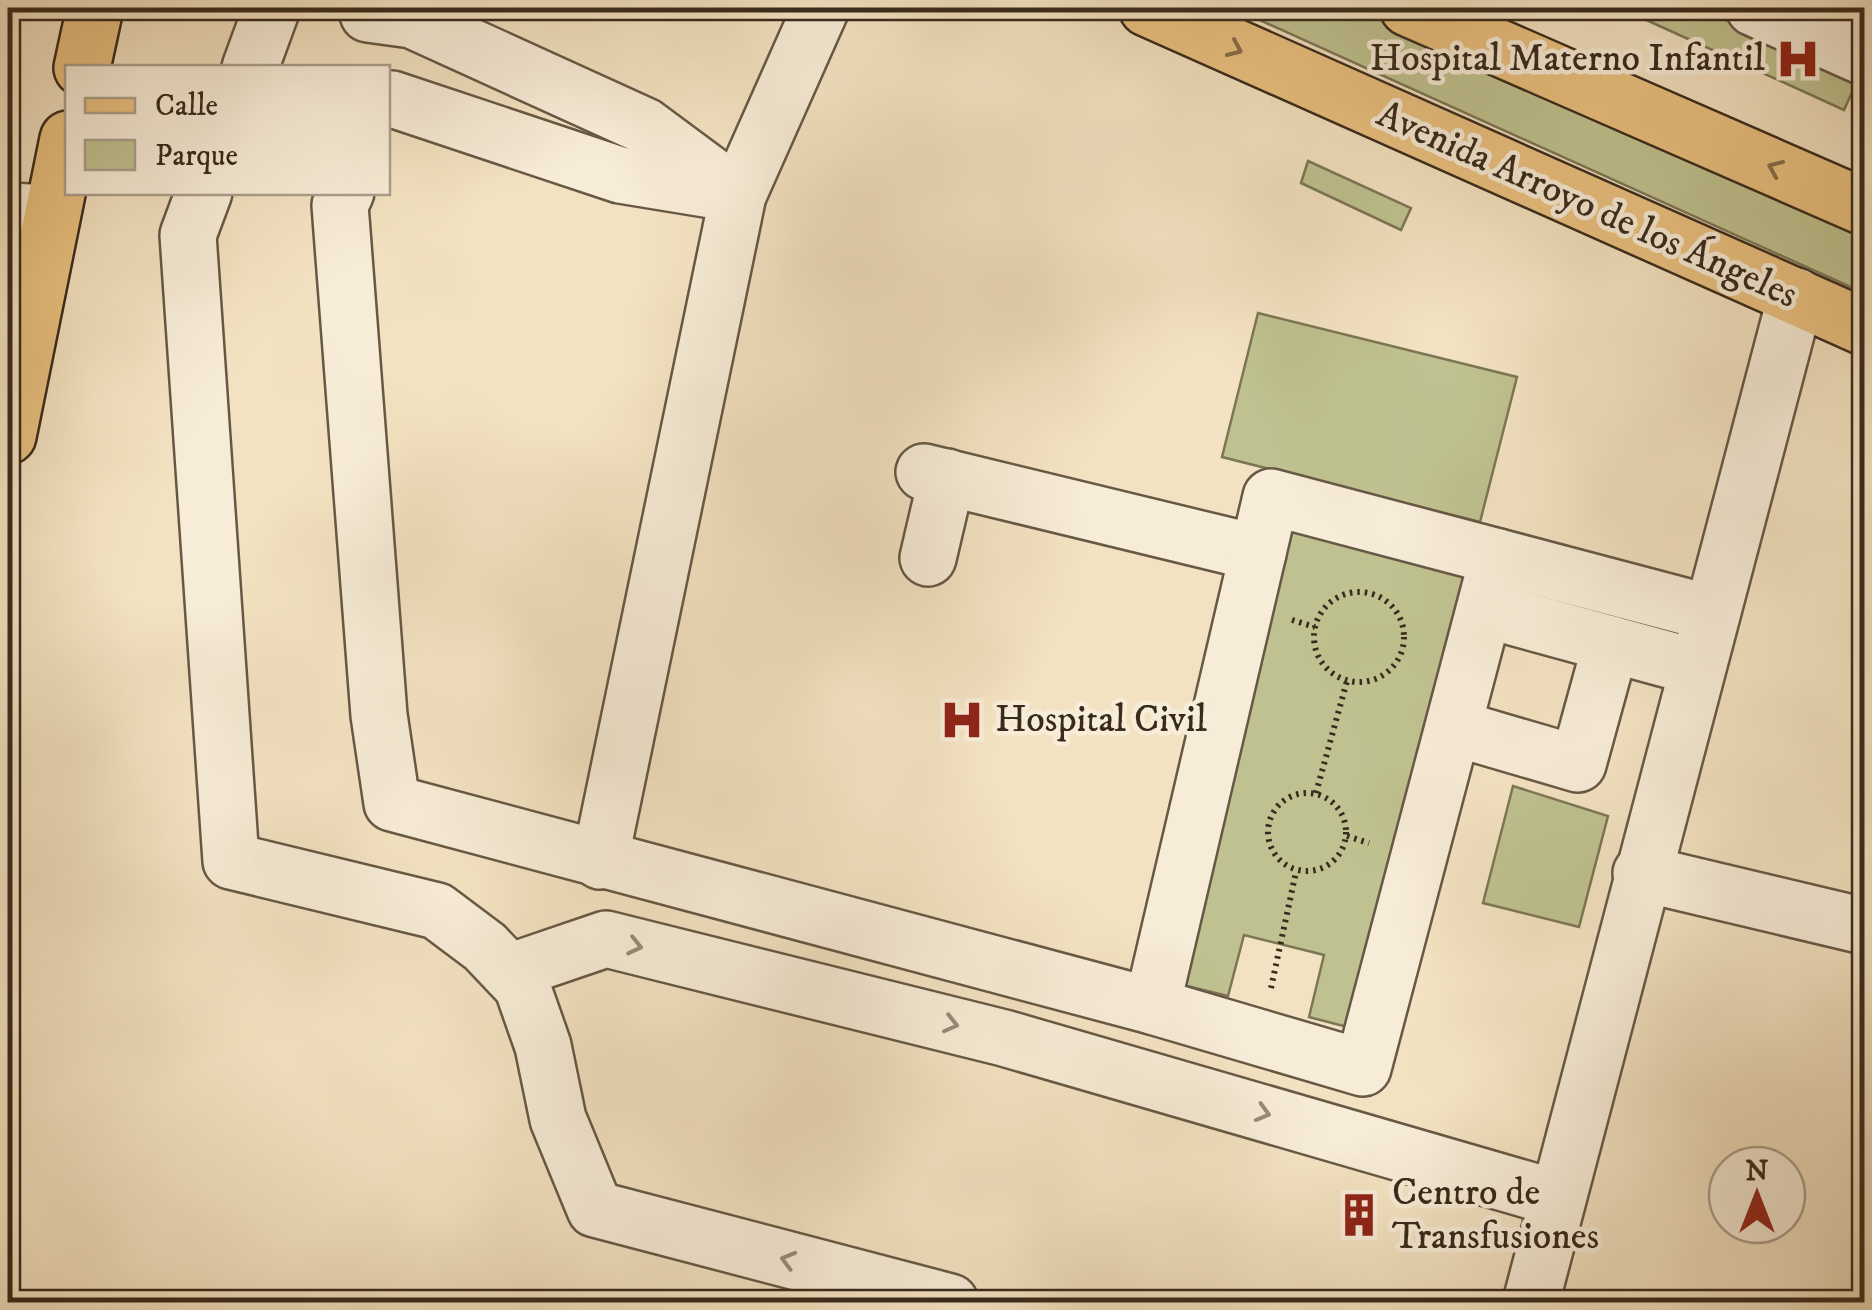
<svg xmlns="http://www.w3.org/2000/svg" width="1872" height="1310" viewBox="0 0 1872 1310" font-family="'IM FELL DW Pica',serif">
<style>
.green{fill:#bfc290;stroke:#7c7656;stroke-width:2.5}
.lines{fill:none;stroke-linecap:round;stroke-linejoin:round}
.minor-casing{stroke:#675845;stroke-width:60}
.major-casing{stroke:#382a1c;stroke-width:60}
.path{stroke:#382a1c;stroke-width:6;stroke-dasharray:2.5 5;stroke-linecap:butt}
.minor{stroke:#f7ecd7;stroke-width:55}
.major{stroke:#eac180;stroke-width:55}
.oneway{stroke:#886e49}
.oneway2{stroke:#988b7a}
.labels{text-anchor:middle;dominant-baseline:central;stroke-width:9;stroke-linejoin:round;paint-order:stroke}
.poi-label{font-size:38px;fill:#382a1c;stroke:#f7ecd7;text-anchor:start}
.street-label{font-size:38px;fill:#382a1c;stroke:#f7ecd7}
</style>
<rect width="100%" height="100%" fill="#f3e2c1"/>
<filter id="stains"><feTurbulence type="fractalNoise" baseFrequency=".002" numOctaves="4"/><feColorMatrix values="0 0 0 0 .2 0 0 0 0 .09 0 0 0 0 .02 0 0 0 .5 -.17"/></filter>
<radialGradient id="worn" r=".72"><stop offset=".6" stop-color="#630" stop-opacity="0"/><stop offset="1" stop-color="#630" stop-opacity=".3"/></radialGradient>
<!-- green -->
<g class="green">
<polygon points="1233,8 1357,8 1864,235 1864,293"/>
<polygon points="1620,8 1699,8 1858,79 1844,110"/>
<polygon points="1308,161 1411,208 1401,230 1301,183"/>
<polygon points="1258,313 1517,377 1480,522 1222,457"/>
<polygon points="1292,530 1469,574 1355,1029 1309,1017 1324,955 1244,935 1228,996 1179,984"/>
<polygon points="1513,786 1608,816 1579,927 1483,903"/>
</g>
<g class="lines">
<!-- minor casing -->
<g class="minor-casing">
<g id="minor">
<polyline points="1754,8 1864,57"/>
<polyline points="368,14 412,20 645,126 738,195"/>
<polyline points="250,68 272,8"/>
<polyline points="392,99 620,175 730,193"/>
<polyline points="204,192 188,235 231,861 437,911 485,947 522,986 543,1046 558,1119 595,1209 950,1302"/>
<polyline points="346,192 340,205 379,715 392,803 1152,1006 1363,1068 1498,557"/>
<polyline points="8,211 52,213"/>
<polyline points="924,472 1258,553"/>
<polyline points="928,558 947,477"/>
<polyline points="1487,610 1695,667"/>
<polyline points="1455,728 1578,764 1611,644"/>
<polyline points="600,861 738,195 821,8"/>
<polyline points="1641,873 1864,926"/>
<polyline points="509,972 606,939 1004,1038 1556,1198"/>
<polyline points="1152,1006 1271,497 1710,613"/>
<polyline points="1531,1302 1796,296"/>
</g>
</g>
<!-- major casing -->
<g class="major-casing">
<g id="major">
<polyline points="1147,8 1864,327"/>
<polyline points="1408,8 1864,207"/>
<polyline points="82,68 95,8"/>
<polyline points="8,436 68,139"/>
</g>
</g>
<!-- path -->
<g class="path">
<polyline points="1080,8 1097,15"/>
<circle cx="1359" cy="637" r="45"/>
<polyline points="1292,620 1315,627"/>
<circle cx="1307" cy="832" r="39"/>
<polyline points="1316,793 1347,681"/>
<polyline points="1347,836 1369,843"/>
<polyline points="1271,988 1296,872"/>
</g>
<!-- minor -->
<use href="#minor" class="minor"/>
<!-- major -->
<use href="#major" class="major"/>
</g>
<!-- one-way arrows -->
<defs><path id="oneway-chevron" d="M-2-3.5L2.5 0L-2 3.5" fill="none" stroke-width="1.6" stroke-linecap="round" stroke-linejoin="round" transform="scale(2.5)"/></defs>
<g class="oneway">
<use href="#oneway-chevron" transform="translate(1235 49) rotate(24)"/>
<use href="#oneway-chevron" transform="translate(1775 168) rotate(-157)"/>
</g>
<g class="oneway2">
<use href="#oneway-chevron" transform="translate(635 946) rotate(13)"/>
<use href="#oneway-chevron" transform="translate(951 1024) rotate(14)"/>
<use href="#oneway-chevron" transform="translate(1263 1113) rotate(16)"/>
<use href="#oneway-chevron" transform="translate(788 1260) rotate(-165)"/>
</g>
<!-- icons -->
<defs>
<g id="hospital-bare" transform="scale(3.45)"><path d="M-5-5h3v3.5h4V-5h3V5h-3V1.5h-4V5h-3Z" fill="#8f2418" stroke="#f7ecd7" stroke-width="2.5" paint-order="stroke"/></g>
<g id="building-bare" transform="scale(3.45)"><path d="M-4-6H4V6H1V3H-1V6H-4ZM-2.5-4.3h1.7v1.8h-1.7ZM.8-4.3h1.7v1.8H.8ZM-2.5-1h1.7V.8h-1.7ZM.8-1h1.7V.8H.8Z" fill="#8f2418" stroke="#f7ecd7" stroke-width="2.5" paint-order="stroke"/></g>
</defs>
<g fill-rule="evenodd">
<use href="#hospital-bare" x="1798" y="59"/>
<use href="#hospital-bare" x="962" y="720"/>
<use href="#building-bare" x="1359" y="1215"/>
</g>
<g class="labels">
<!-- poi labels -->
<g class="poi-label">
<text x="1765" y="59" text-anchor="end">Hospital Materno Infantil</text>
<text x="995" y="720">Hospital Civil</text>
<text x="1392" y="1193">Centro de<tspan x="1392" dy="44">Transfusiones</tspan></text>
</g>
<!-- street labels -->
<g class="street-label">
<text transform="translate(1587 205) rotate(24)">Avenida Arroyo de los Ángeles</text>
</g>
</g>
<!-- margin -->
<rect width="1872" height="1310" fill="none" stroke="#f3e2c1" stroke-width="40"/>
<rect x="10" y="10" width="1852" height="1290" fill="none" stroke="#382a1c" stroke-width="5"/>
<rect x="20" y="20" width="1832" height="1270" fill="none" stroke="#382a1c" stroke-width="2.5"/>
<!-- legend -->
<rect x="65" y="65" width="325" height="130" fill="#f7ecd7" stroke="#ab9e8c" stroke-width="2.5"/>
<rect x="85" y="98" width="50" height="15" fill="#eac180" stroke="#ab9e8c" stroke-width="2.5"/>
<text x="155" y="115" font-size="30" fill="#382a1c">Calle</text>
<rect x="85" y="140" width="50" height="30" fill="#bfc290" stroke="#ab9e8c" stroke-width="2.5"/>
<text x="155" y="165" font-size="30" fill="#382a1c">Parque</text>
<!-- north arrow -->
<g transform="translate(1757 1195)"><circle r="48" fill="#f7ecd7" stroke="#ab9e8c" stroke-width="2.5"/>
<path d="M0-8L18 38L0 25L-18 38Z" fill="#8f2418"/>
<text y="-15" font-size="28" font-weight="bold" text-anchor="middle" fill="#382a1c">N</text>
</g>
<rect width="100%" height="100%" filter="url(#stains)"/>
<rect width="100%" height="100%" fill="url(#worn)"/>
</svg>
